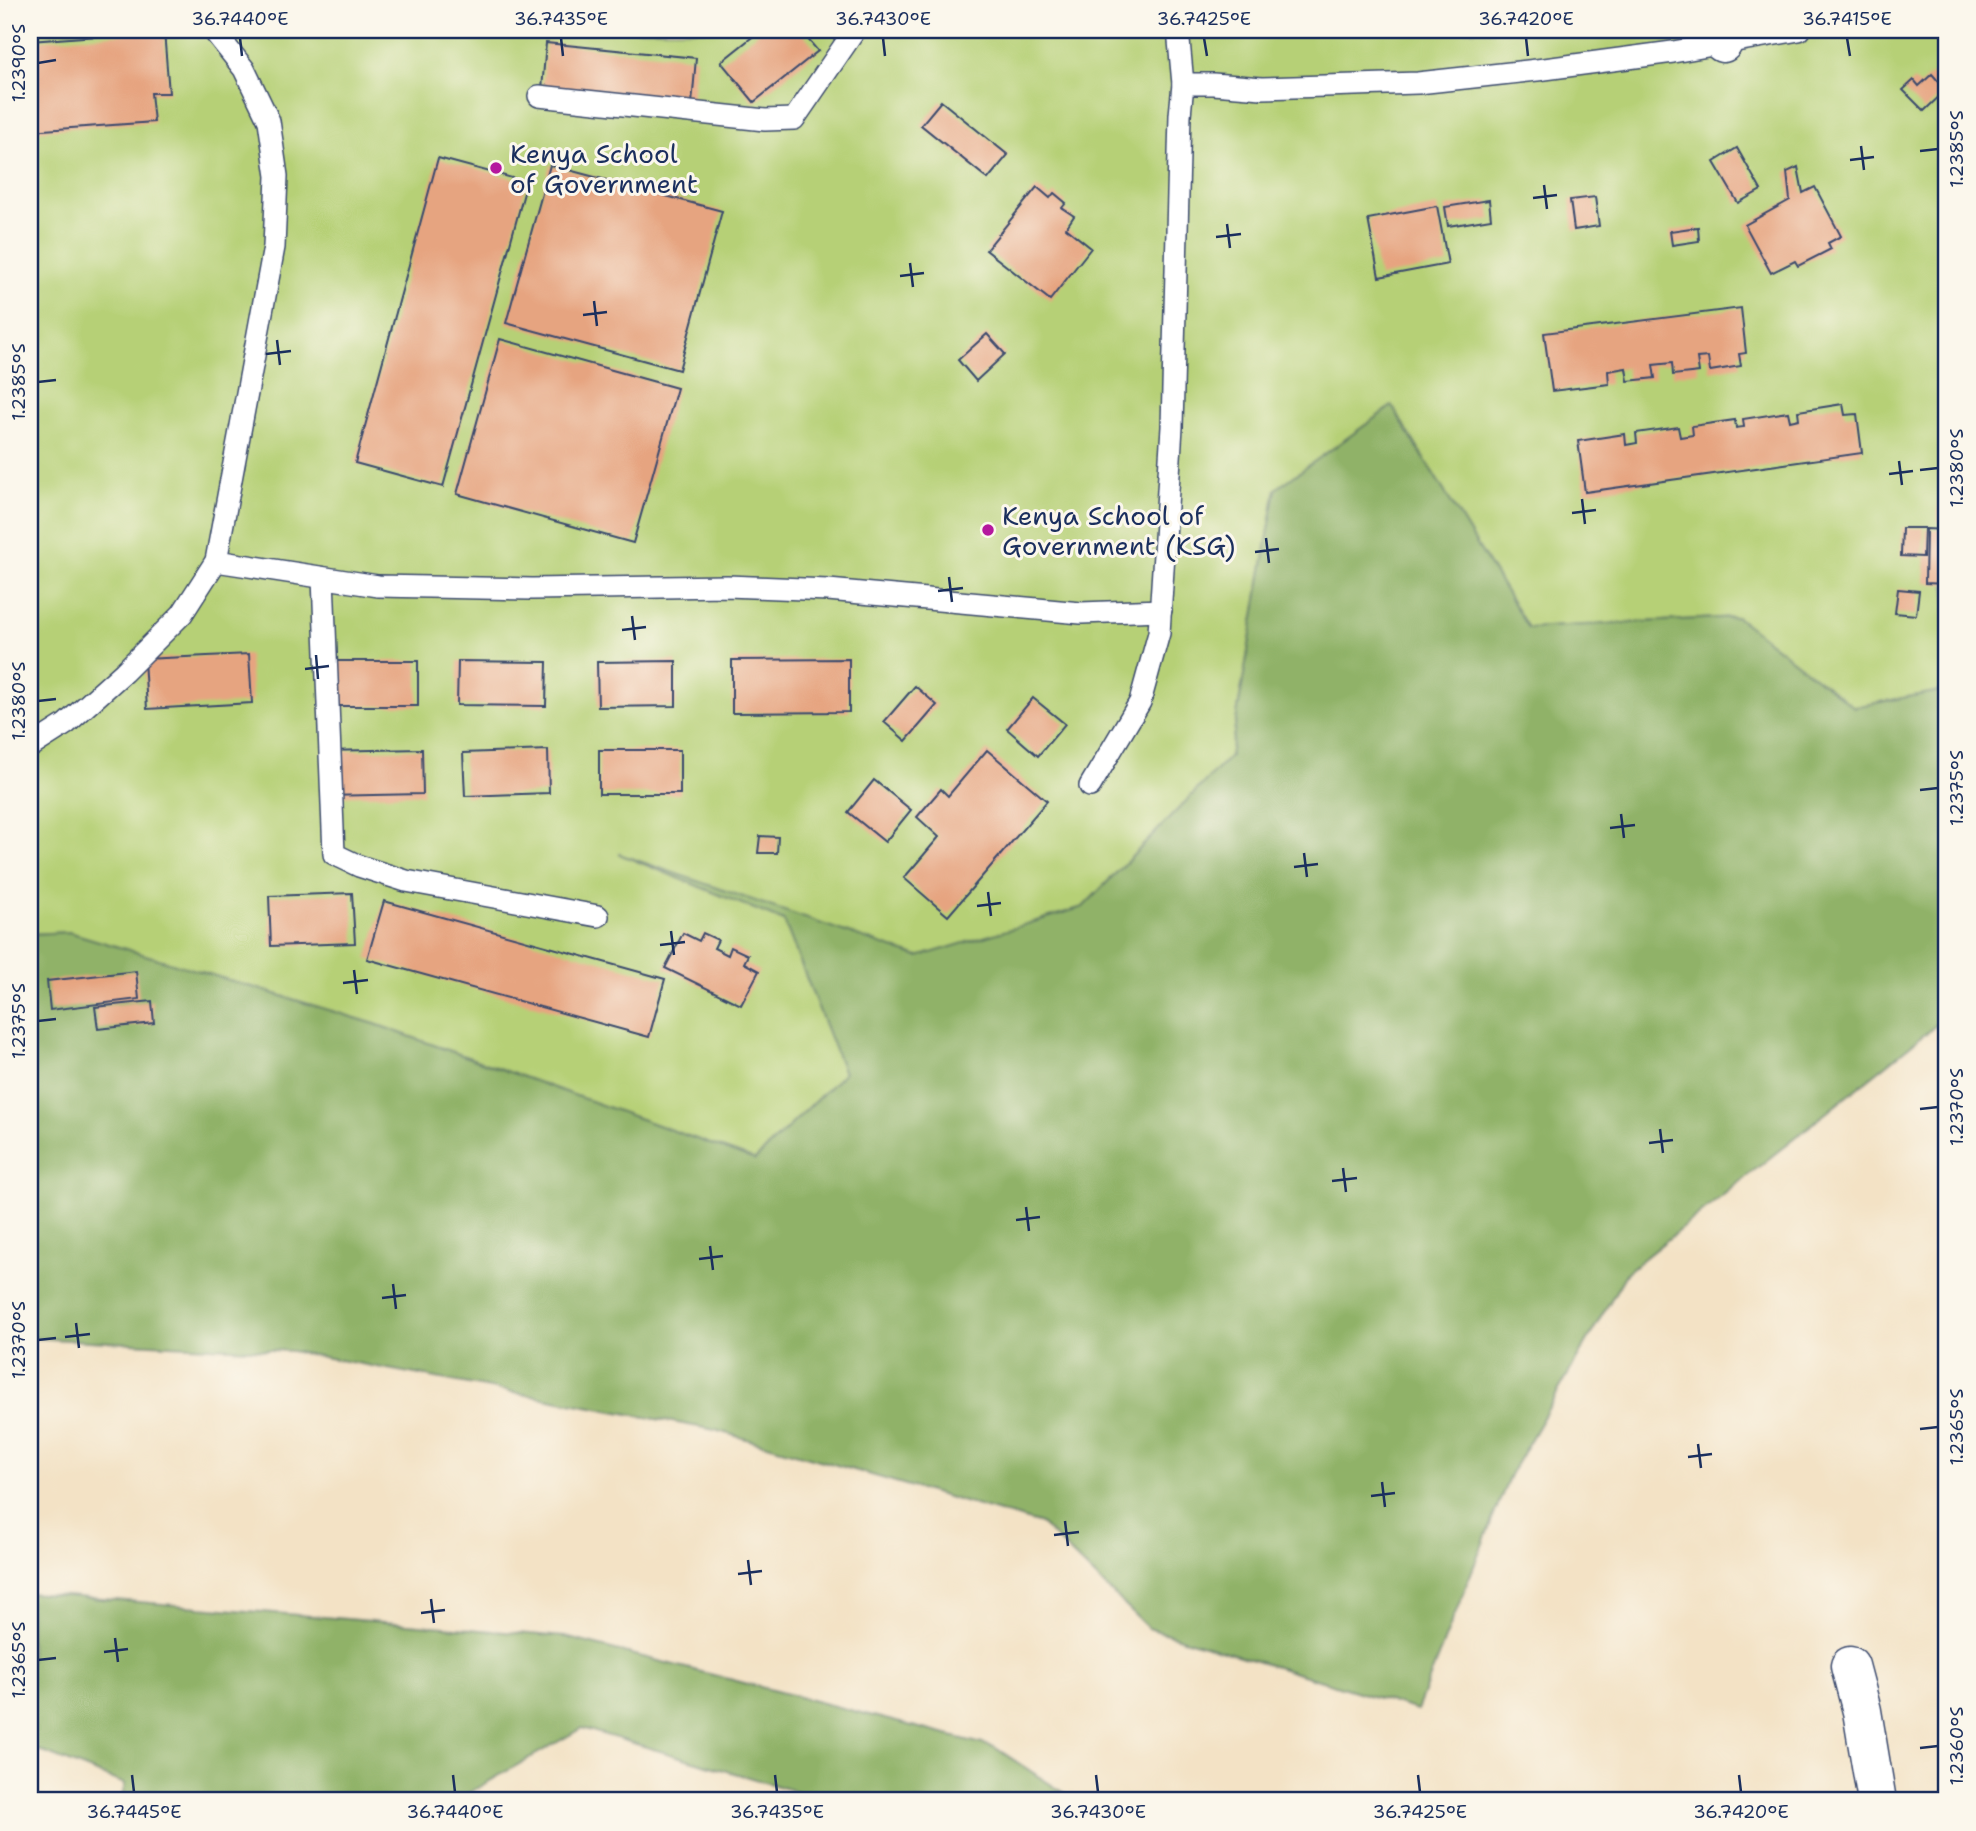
<svg xmlns="http://www.w3.org/2000/svg" width="1976" height="1831" viewBox="0 0 1976 1831" font-family="'Shantell Sans',sans-serif">
<style>
.green{fill:#b6d076;stroke:#68806a;stroke-width:2}
.forest{fill:#90b267;stroke:#567062;stroke-width:2}
.building{fill:#e6a480}
.lines{fill:none;stroke-linecap:round;stroke-linejoin:round}
.service-casing{stroke:#3b4a6d;stroke-width:24}
.minor-casing{stroke:#3b4a6d;stroke-width:41}
.service{stroke:#fff;stroke-width:21}
.minor{stroke:#fff;stroke-width:38}
.ticks{fill:none;stroke:#1b2f5e;stroke-width:2.5}
.poi-dot{fill:#b5179e;stroke:#fbf7ec;stroke-width:2.5}
.labels{text-anchor:middle;dominant-baseline:central;stroke-width:6;stroke-linejoin:round;paint-order:stroke}
.poi-label{font-size:26px;fill:#1b2f5e;stroke:#fbf7ec;text-anchor:start}
.neatline{fill:none;stroke:#1b2f5e;stroke-width:2.5}
.ticks-label{font-size:18px;text-anchor:middle;fill:#1b2f5e}
</style>
<rect width="100%" height="100%" fill="#fbf7ec"/>
<filter id="ink" filterUnits="userSpaceOnUse"><feTurbulence type="fractalNoise" baseFrequency=".0143" numOctaves="2"/><feDisplacementMap in="SourceGraphic" scale="14" xChannelSelector="R" yChannelSelector="G"/><feConvolveMatrix kernelMatrix="1 2 1 2 8 2 1 2 1" color-interpolation-filters="sRGB"/></filter>
<filter id="wash" filterUnits="userSpaceOnUse"><feTurbulence type="fractalNoise" baseFrequency=".00686" numOctaves="4" result="noise"/><feDisplacementMap in="SourceGraphic" scale="28" xChannelSelector="R" yChannelSelector="G"/><feGaussianBlur stdDeviation="1.57" result="paint"/><feColorMatrix in="noise" values="0 0 0 0 0 0 0 0 0 0 0 0 0 0 0 0 0 1.4 0 .05"/><feComposite in="paint" operator="in"/></filter>
<g filter="url(#wash)">
<rect width="100%" height="100%" fill="#f3e2c5"/>
<!-- green -->
<polygon class="green" points="30,30 1946,30 1946,690 1854,707 1737,617 1528,628 1392,406 1276,489 1230,756 1083,907 918,957 637,861 784,921 844,1073 755,1160 375,1024 69,932 30,934"/>
<!-- forest -->
<g class="forest">
<polygon points="1392,406 1528,628 1737,617 1854,707 1946,690 1946,1017 1627,1272 1510,1475 1417,1710 1148,1628 1041,1524 715,1430 291,1351 30,1338 30,934 69,932 375,1024 755,1160 844,1073 784,921 619,854 918,957 1083,907 1230,756 1276,489"/>
<polygon points="30,1593 565,1637 994,1747 1076,1801 829,1801 582,1728 455,1801 121,1801 125,1784 30,1747"/>
</g>
<g id="blocks">
<!-- building -->
<g class="building">
<polygon points="761,30 800,30 818,51 754,102 721,62"/>
<polygon points="164,31 169,93 151,93 154,122 30,131 30,41"/>
<polygon points="546,43 696,58 692,104 542,89"/>
<polygon points="1932,74 1946,90 1924,111 1903,90 1914,80 1919,86"/>
<polygon points="941,101 1008,155 988,179 921,125"/>
<polygon points="1737,148 1761,190 1738,203 1714,162"/>
<polygon points="438,158 527,182 443,487 355,463"/>
<polygon points="550,165 722,211 679,370 506,323"/>
<polygon points="1798,167 1803,193 1815,187 1841,236 1828,243 1831,249 1798,266 1795,261 1771,273 1745,225 1790,200 1787,172"/>
<polygon points="1037,187 1050,198 1054,193 1066,203 1062,208 1074,216 1066,228 1091,248 1050,300 986,250"/>
<polygon points="1595,197 1599,226 1574,230 1570,200"/>
<polygon points="1489,200 1491,219 1448,226 1445,207"/>
<polygon points="1437,206 1448,264 1379,277 1368,219"/>
<polygon points="1698,227 1699,241 1672,245 1670,231"/>
<polygon points="1741,308 1746,353 1739,354 1741,366 1710,371 1708,357 1697,358 1699,372 1673,375 1672,363 1653,365 1655,378 1628,381 1626,368 1608,371 1609,384 1552,391 1544,333"/>
<polygon points="987,334 1005,354 976,381 958,360"/>
<polygon points="500,339 677,388 633,543 457,494"/>
<polygon points="1843,404 1845,415 1857,414 1862,453 1585,492 1578,441 1625,434 1626,445 1637,443 1636,433 1678,427 1680,437 1693,435 1692,426 1735,420 1736,428 1744,427 1743,419 1788,412 1790,421 1799,419 1798,411"/>
<polygon points="1941,448 1946,448 1946,472 1940,472"/>
<rect x="1938" y="485" width="8" height="37"/>
<polygon points="1902,528 1924,528 1923,557 1901,556"/>
<polygon points="1926,529 1946,530 1946,584 1925,583"/>
<polygon points="1898,589 1919,591 1916,615 1895,613"/>
<polygon points="249,654 252,703 147,709 144,659"/>
<polygon points="849,659 849,712 732,713 732,660"/>
<rect x="336" y="661" width="82" height="45"/>
<polygon points="458,661 547,662 546,706 457,705"/>
<polygon points="676,661 676,706 598,707 597,662"/>
<polygon points="915,686 937,705 906,741 884,722"/>
<polygon points="1033,698 1065,724 1038,756 1007,729"/>
<polygon points="422,749 423,794 324,796 323,751"/>
<polygon points="548,750 549,793 465,796 463,753"/>
<rect x="599" y="750" width="81" height="44"/>
<polygon points="987,750 1047,801 948,916 904,878 939,837 917,817 941,789 948,796"/>
<polygon points="874,780 911,810 885,842 848,812"/>
<polygon points="760,836 778,837 777,853 758,853"/>
<polygon points="352,893 355,943 271,946 269,896"/>
<polygon points="384,901 665,979 649,1037 367,959"/>
<polygon points="683,933 699,941 703,933 718,940 714,948 728,955 731,947 748,955 744,963 759,971 741,1005 665,968"/>
<polygon points="136,971 139,999 50,1010 47,981"/>
<polygon points="152,1001 154,1023 98,1029 95,1007"/>
</g>
</g>
</g>
<g filter="url(#ink)">
<use href="#blocks" fill-opacity="0" stroke="#3b4a6d" stroke-width="2"/>
<g class="lines">
<!-- service casing -->
<g class="service-casing">
<g id="service">
<polyline points="1178,30 1183,84"/>
<polyline points="539,96 765,120 794,119 855,30"/>
<polyline points="216,561 378,586 532,589 727,586 828,590 1081,613 1161,610"/>
<polyline points="323,578 334,854 359,866 406,881 598,916"/>
<polyline points="30,747 66,724 124,672 182,614 216,561 274,247 277,176 269,121 244,69 213,30"/>
<polyline points="1090,786 1140,702 1159,633 1172,427 1180,115 1183,84 1213,84 1262,88 1418,83 1537,70 1673,52 1799,30"/>
</g>
</g>
<!-- minor casing -->
<g class="minor-casing">
<g id="minor">
<polyline points="1720,30 1723,43"/>
<polyline points="1850,1666 1862,1711 1877,1801"/>
</g>
</g>
<!-- service -->
<use href="#service" class="service"/>
<!-- minor -->
<use href="#minor" class="minor"/>
</g>
</g>
<!-- ticks -->
<path class="ticks" d="M240,38L242,56M561,38L563,56M883,38L885,56M1204,38L1207,56M1526,38L1528,56M1847,38L1850,56M38,63L56,60M1861,146L1864,170M1920,151L1938,149M1850,160L1874,157M1544,185L1547,209M1533,198L1557,195M1227,224L1230,248M1216,237L1241,234M910,263L913,287M900,276L924,273M594,301L597,326M583,315L607,312M277,340L280,365M266,354L291,351M38,382L56,380M1899,461L1902,485M1920,470L1938,468M1889,474L1913,471M1582,499L1585,524M1572,513L1596,510M1266,538L1269,563M1255,552L1279,549M949,577L952,602M938,591L963,588M632,616L635,640M622,630L646,627M316,655L318,679M305,669L329,666M38,701L56,699M1920,790L1938,788M1621,814L1624,838M1610,828L1635,825M1304,853L1307,877M1294,867L1318,864M988,892L991,916M977,906L1001,903M671,931L674,955M660,945L685,942M354,970L357,994M343,983L368,980M38,1021L56,1019M1920,1109L1938,1107M1660,1129L1663,1153M1649,1143L1673,1140M1343,1168L1346,1192M1332,1181L1357,1178M1026,1207L1029,1231M1016,1220L1040,1217M710,1246L713,1270M699,1259L723,1256M393,1284L396,1309M382,1298L406,1295M76,1323L79,1348M65,1337L90,1334M38,1340L56,1338M1920,1429L1938,1427M1698,1444L1701,1468M1688,1457L1712,1454M1382,1482L1385,1507M1371,1496L1395,1493M1065,1521L1068,1546M1054,1535L1079,1532M748,1560L751,1585M738,1574L762,1571M431,1599L434,1623M421,1613L445,1610M115,1638L118,1662M104,1652L128,1649M38,1660L56,1658M1920,1748L1938,1746M132,1775L134,1792M453,1775L455,1792M775,1775L777,1792M1096,1775L1098,1792M1418,1775L1420,1792M1739,1775L1741,1792"/>
<!-- markers -->
<g class="poi-dot">
<circle cx="496" cy="168" r="7"/>
<circle cx="988" cy="530" r="7"/>
</g>
<g class="labels">
<!-- poi labels -->
<g class="poi-label">
<text x="510" y="153">Kenya School<tspan x="510" dy="30">of Government</tspan></text>
<text x="1002" y="515">Kenya School of<tspan x="1002" dy="30">Government (KSG)</tspan></text>
</g>
</g>
<!-- margin -->
<rect width="1976" height="1831" fill="none" stroke="#fbf7ec" stroke-width="77"/>
<rect x="38" y="38" width="1900" height="1754" class="neatline"/>
<g class="ticks-label">
<text x="240" y="25">36.7440°E</text>
<text x="561" y="25">36.7435°E</text>
<text x="883" y="25">36.7430°E</text>
<text x="1204" y="25">36.7425°E</text>
<text x="1526" y="25">36.7420°E</text>
<text x="1847" y="25">36.7415°E</text>
<text transform="translate(19 63) rotate(-90)" y="6">1.2390°S</text>
<text transform="translate(1957 149) rotate(-90)" y="6">1.2385°S</text>
<text transform="translate(19 382) rotate(-90)" y="6">1.2385°S</text>
<text transform="translate(1957 468) rotate(-90)" y="6">1.2380°S</text>
<text transform="translate(19 701) rotate(-90)" y="6">1.2380°S</text>
<text transform="translate(1957 788) rotate(-90)" y="6">1.2375°S</text>
<text transform="translate(19 1021) rotate(-90)" y="6">1.2375°S</text>
<text transform="translate(1957 1107) rotate(-90)" y="6">1.2370°S</text>
<text transform="translate(19 1340) rotate(-90)" y="6">1.2370°S</text>
<text transform="translate(1957 1427) rotate(-90)" y="6">1.2365°S</text>
<text transform="translate(19 1660) rotate(-90)" y="6">1.2365°S</text>
<text transform="translate(1957 1746) rotate(-90)" y="6">1.2360°S</text>
<text x="134" y="1818">36.7445°E</text>
<text x="455" y="1818">36.7440°E</text>
<text x="777" y="1818">36.7435°E</text>
<text x="1098" y="1818">36.7430°E</text>
<text x="1420" y="1818">36.7425°E</text>
<text x="1741" y="1818">36.7420°E</text>
</g>
</svg>
